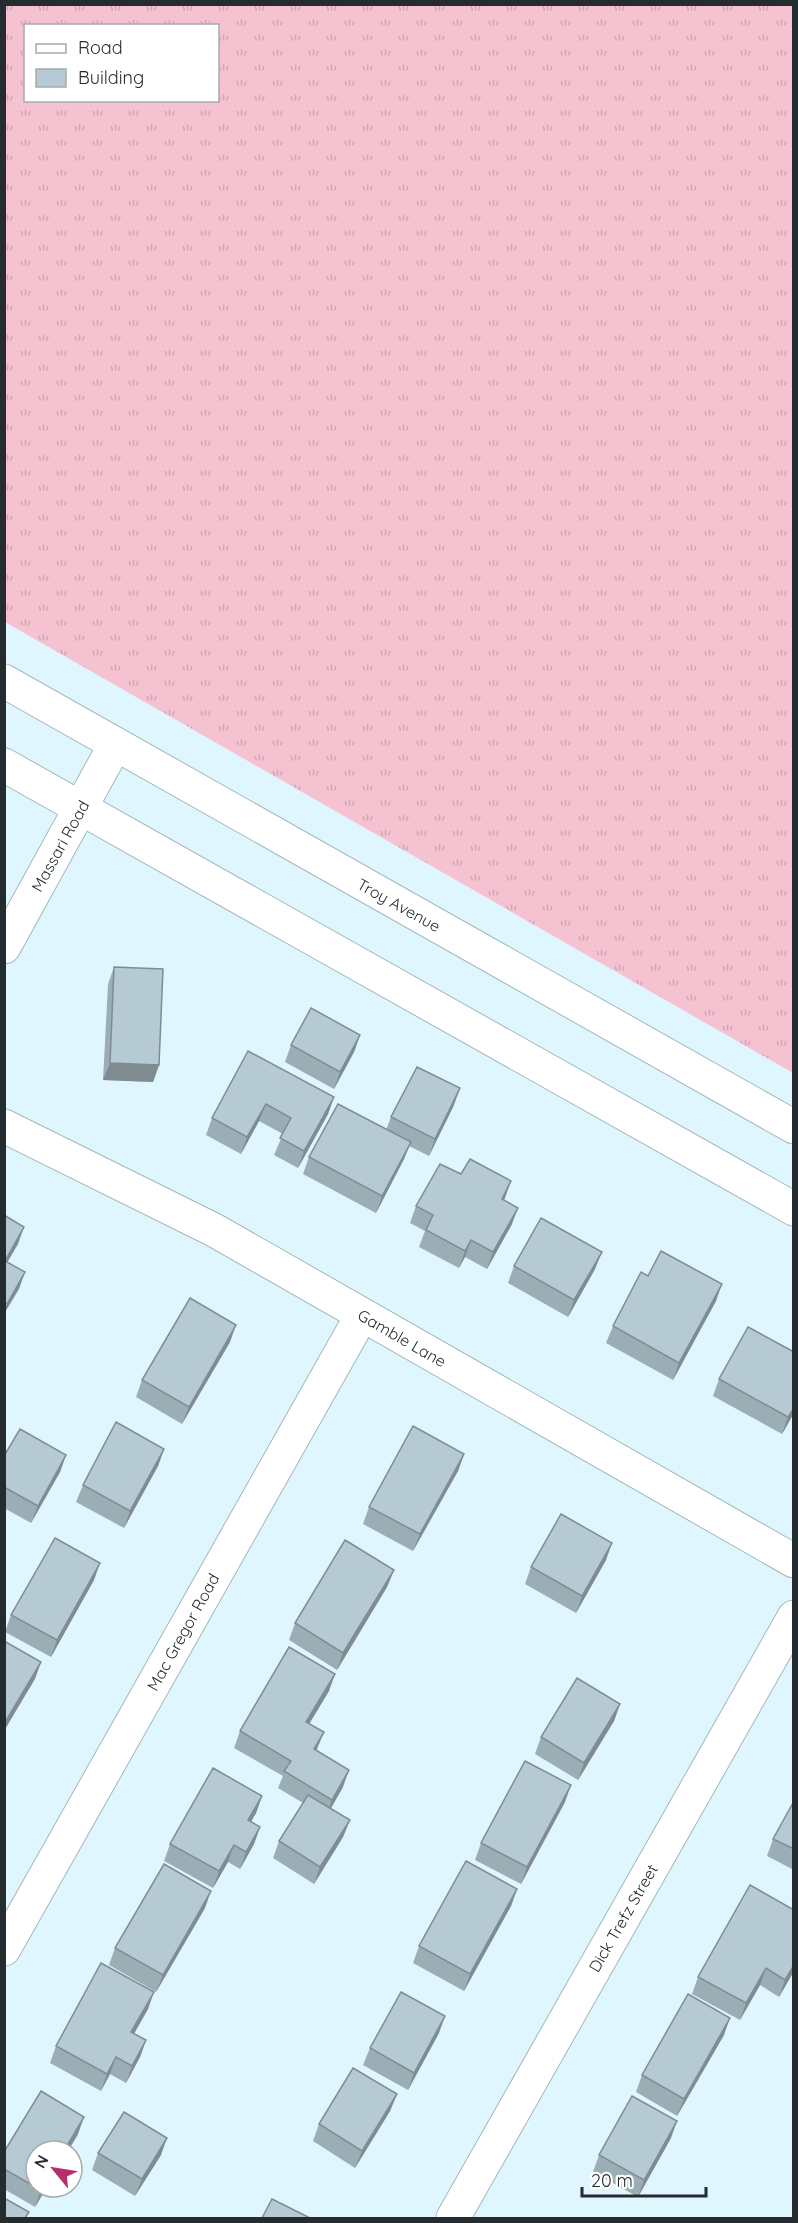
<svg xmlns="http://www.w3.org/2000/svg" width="798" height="2223" viewBox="0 0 798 2223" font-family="Quicksand,sans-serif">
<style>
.grass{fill:url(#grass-tufts);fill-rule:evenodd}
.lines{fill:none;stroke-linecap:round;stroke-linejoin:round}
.minor-casing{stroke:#a2b8bf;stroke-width:35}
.secondary-casing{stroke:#a2b8bf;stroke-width:35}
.minor{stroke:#fff;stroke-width:33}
.secondary{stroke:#fff;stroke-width:33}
.wall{fill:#9caeb5}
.shaded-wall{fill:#7f8d93}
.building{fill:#b5cad2;stroke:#7f8d93;stroke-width:1.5}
.labels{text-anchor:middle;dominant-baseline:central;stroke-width:4.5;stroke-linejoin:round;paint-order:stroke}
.street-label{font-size:16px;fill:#242c2f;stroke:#fff}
</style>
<defs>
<pattern id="grass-tufts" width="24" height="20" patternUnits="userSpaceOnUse" patternTransform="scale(1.5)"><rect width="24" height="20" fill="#f5c2d1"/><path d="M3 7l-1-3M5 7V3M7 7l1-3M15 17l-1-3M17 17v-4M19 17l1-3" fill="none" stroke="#d2a7b4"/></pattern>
</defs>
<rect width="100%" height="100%" fill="#e0f6fe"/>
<!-- grass -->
<path class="grass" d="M5,4L793,5V1073L5,622ZM26,26H218V100H26Z"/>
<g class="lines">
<!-- minor casing -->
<g class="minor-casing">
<g id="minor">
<polyline points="4,947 115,745"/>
<polyline points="4,1126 214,1230 794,1561"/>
<polyline points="4,1949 362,1315"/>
<polyline points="453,2218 794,1617"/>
</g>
</g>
<!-- secondary casing -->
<g class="secondary-casing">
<g id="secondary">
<polyline points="4,681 794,1127"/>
<polyline points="4,765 794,1209"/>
</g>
</g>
<!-- minor -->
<use href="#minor" class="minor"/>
<!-- secondary -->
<use href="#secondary" class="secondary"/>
</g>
<!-- wall -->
<g class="wall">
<polygon points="114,967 159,1065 153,1082 103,1080 108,984"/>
<polygon points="360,1035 354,1052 334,1089 285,1062 291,1045"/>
<polygon points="248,1051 334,1097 328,1114 298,1168 274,1155 283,1134 259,1121 241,1154 206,1135 212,1118"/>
<polygon points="454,1105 429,1156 409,1146 404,1159 376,1213 303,1174 309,1157 386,1130 391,1117"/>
<polygon points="504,1200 512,1224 487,1269 465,1257 459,1268 419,1247 425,1231 410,1223 416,1206"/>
<polygon points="514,1266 595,1269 568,1317 508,1283"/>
<polygon points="648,1276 716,1301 673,1380 606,1343 613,1326"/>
<polygon points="230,1342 182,1424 136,1397 142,1380"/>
<polygon points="794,1352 794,1413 782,1434 713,1396 719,1379"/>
<polygon points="164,1449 158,1466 124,1528 76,1502 83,1485"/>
<polygon points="464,1454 458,1471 413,1551 363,1524 369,1507"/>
<polygon points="66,1455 60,1472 31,1523 4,1508 4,1456"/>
<polygon points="606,1560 576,1613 525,1584 531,1567"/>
<polygon points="394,1570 387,1587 337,1670 289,1640 295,1623"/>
<polygon points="94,1580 51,1657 5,1632 11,1615"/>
<polygon points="329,1691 309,1724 317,1751 343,1787 330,1809 350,1820 343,1837 314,1884 273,1858 279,1841 303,1803 278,1788 283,1776 234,1748 240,1731"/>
<polygon points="620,1704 614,1721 578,1780 535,1754 541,1737"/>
<polygon points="262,1796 256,1813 251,1821 260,1827 254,1844 240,1869 228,1862 213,1888 164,1861 170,1844"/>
<polygon points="794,1801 794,1870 767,1856 773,1839"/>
<polygon points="565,1802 521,1884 475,1860 481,1843"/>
<polygon points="517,1889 511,1906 464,1991 413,1963 419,1946"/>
<polygon points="205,1908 156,1992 109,1965 115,1948"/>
<polygon points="794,1910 794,1971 779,1997 760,1985 740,2020 692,1994 698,1977"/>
<polygon points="148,2009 134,2034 146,2040 140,2057 126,2083 110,2074 101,2091 50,2063 56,2046"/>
<polygon points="439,2033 408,2090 363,2065 370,2048"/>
<polygon points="724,2035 677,2116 636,2092 642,2075"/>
<polygon points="397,2094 390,2111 355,2168 313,2141 319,2124"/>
<polygon points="78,2134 35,2207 4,2189 4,2152"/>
<polygon points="671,2138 638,2197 593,2172 599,2155"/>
<polygon points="98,2153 161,2155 135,2196 92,2170"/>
</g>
<!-- shaded-wall -->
<g class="shaded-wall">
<polygon points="360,1035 354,1052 334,1089 340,1072"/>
<polygon points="110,1063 159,1065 153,1082 103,1080"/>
<polygon points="460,1088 454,1105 429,1156 435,1139"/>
<polygon points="334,1097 328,1114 298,1168 304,1151"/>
<polygon points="266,1104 259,1121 241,1154 247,1137"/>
<polygon points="411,1142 404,1159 376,1213 382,1196"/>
<polygon points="511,1181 505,1198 496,1216 502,1199"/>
<polygon points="518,1208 512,1224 487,1269 493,1252"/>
<polygon points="24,1227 18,1244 4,1268 4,1263"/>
<polygon points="471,1240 465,1257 459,1268 465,1251"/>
<polygon points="602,1252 595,1269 568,1317 574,1300"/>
<polygon points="25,1272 19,1289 4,1314 4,1310 7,1304"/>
<polygon points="722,1284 716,1301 673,1380 679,1363"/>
<polygon points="236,1325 230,1342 182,1424 189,1407"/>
<polygon points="794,1408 794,1413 782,1434 788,1417"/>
<polygon points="164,1449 158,1466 124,1528 130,1511"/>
<polygon points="464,1454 458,1471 413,1551 420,1534"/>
<polygon points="66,1455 60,1472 31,1523 38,1506"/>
<polygon points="612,1543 606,1560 576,1613 582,1596"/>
<polygon points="100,1563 94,1580 51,1657 57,1640"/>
<polygon points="394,1570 387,1587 337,1670 343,1653"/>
<polygon points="41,1662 35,1679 4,1731 4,1724"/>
<polygon points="335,1674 329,1691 300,1739 306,1722"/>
<polygon points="620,1704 614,1721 578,1780 584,1763"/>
<polygon points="324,1732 317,1749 307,1766 314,1749"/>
<polygon points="349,1770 343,1787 326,1817 332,1800"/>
<polygon points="571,1785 565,1802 521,1884 527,1867"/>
<polygon points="262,1796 256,1813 242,1837 248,1820"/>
<polygon points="350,1820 343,1837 314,1884 320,1867"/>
<polygon points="260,1827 254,1844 240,1869 246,1852"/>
<polygon points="234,1845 228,1862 213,1888 219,1871"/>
<polygon points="517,1889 511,1906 464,1991 470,1974"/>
<polygon points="211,1891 205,1908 156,1992 163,1975"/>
<polygon points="794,1965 794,1971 779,1997 785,1980"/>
<polygon points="766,1968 760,1985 740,2020 746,2003"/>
<polygon points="154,1992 148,2009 125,2049 131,2032"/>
<polygon points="445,2016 439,2033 408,2090 414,2073"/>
<polygon points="730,2018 724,2035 677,2116 684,2099"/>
<polygon points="146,2040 140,2057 126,2083 132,2066"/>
<polygon points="116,2057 110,2074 101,2091 107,2074"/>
<polygon points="397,2094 390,2111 355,2168 362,2151"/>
<polygon points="84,2117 78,2134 68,2151 64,2151"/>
<polygon points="677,2121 671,2138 638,2197 644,2180"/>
<polygon points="167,2138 161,2155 135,2196 142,2179"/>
<polygon points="43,2187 47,2187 35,2207 41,2190"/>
</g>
<!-- building -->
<g class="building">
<polygon points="114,967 163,969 159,1065 110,1063"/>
<polygon points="311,1008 360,1035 340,1072 291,1045"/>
<polygon points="248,1051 334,1097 304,1151 280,1138 291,1118 266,1104 247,1137 212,1118"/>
<polygon points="417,1067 460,1088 435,1139 391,1117"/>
<polygon points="338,1104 411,1142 382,1196 309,1157"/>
<polygon points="470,1159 511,1181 502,1199 518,1208 493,1252 471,1240 465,1251 426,1230 433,1215 416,1206 440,1164 461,1174"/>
<polygon points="4,1215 24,1227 5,1261 25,1272 7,1304 4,1303"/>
<polygon points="541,1218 602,1252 574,1300 514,1266"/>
<polygon points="661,1251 722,1284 679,1363 613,1326 641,1272 648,1276"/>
<polygon points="190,1298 236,1325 189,1407 142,1380"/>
<polygon points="748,1327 794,1352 794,1408 788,1417 719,1379"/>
<polygon points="116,1422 164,1449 130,1511 83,1485"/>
<polygon points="413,1426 464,1454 420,1534 369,1507"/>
<polygon points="20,1429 66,1455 38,1506 4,1487 4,1456"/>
<polygon points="561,1514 612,1543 582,1596 531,1567"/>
<polygon points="55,1538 100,1563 57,1640 11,1615"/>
<polygon points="345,1540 394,1570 343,1653 295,1623"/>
<polygon points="4,1641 41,1662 4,1724"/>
<polygon points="289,1647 335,1674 306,1722 324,1732 314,1749 349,1770 332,1800 284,1771 291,1761 240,1731"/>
<polygon points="577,1678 620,1704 584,1763 541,1737"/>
<polygon points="525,1761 571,1785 527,1867 481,1843"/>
<polygon points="213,1768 262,1796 248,1820 260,1827 246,1852 234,1845 219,1871 170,1844"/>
<polygon points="308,1795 350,1820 320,1867 279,1841"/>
<polygon points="794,1801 794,1849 773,1839"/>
<polygon points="466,1861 517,1889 470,1974 419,1946"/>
<polygon points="164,1864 211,1891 163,1975 115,1948"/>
<polygon points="750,1885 794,1910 794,1965 785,1980 766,1968 746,2003 698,1977"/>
<polygon points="101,1963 154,1992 131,2032 146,2040 132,2066 116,2057 107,2074 56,2046"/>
<polygon points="401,1992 445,2016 414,2073 370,2048"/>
<polygon points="688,1994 730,2018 684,2099 642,2075"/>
<polygon points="353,2068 397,2094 362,2151 319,2124"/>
<polygon points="41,2091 84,2117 64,2151 36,2151 36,2187 43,2187 41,2190 4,2169 4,2152"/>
<polygon points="632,2096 677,2121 644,2180 599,2155"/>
<polygon points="124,2112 167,2138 142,2179 98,2153"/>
<polygon points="4,2198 29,2212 25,2218 4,2218"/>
<polygon points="272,2199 310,2218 262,2218"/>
</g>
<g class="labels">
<!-- street labels -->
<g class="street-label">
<text transform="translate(60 846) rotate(-61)">Massari Road</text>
<text transform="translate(399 905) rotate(29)">Troy Avenue</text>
<text transform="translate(402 1338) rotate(30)">Gamble Lane</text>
<text transform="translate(183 1632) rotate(-61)">Mac Gregor Road</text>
<text transform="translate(623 1918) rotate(-60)">Dick Trefz Street</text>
</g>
</g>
<!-- border -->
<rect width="798" height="2223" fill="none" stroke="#242c2f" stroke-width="12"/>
<!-- legend -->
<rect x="24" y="24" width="195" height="78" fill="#ffffff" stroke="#a7abac" stroke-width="1.5"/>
<rect x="36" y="44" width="30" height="9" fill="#ffffff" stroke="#a7abac" stroke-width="1.5"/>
<text x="78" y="54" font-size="18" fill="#242c2f">Road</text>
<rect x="36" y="69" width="30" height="18" fill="#b5cad2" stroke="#a7abac" stroke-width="1.5"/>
<text x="78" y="84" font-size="18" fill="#242c2f">Building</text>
<!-- north arrow -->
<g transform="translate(54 2169) rotate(300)"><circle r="28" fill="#ffffff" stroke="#a7abac" stroke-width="1.5"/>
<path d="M0-4.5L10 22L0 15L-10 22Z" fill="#b82e6a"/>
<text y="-9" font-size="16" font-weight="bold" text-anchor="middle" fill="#242c2f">N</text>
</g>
<!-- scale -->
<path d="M582 2187v9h124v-9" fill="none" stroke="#242c2f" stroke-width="3"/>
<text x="591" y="2187" font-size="18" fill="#242c2f" stroke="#ffffff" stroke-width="4.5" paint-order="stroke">20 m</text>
</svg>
